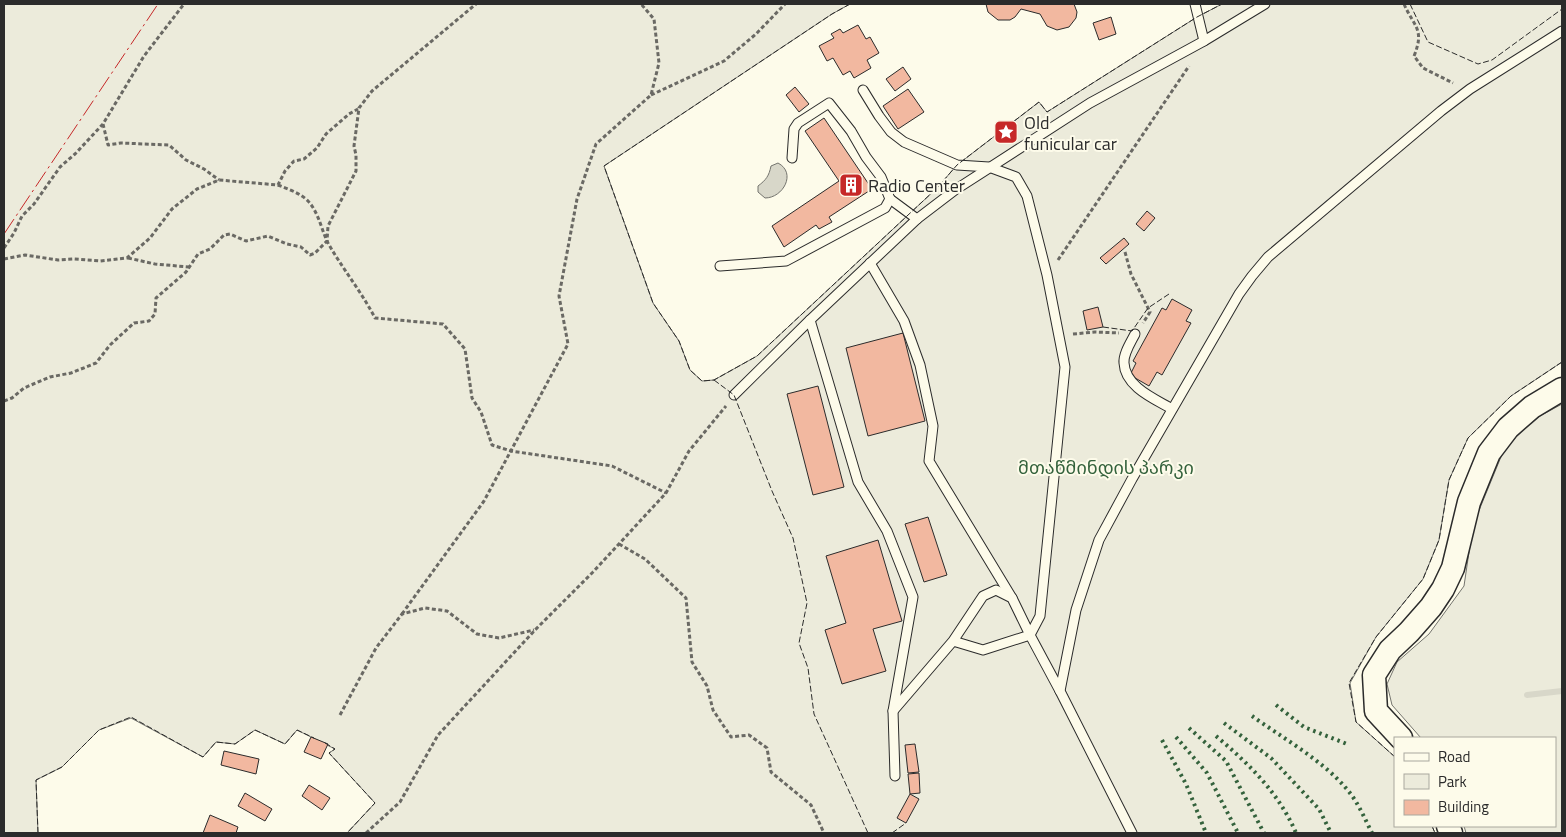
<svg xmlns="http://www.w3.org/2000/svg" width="1566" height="837" viewBox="0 0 1566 837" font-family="'Titillium Web','Noto Sans Georgian',sans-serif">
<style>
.green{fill:#ecebdb;stroke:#74746e}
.water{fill:#d8d7c9;stroke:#74746e}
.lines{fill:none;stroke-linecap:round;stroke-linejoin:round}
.stream{stroke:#d8d7c9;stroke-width:6}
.building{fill:#f2b8a0;stroke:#2b2b2b}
.service-casing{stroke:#2b2b2b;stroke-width:11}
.tertiary-casing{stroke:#2b2b2b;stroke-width:25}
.path{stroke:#6a6964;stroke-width:3;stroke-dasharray:4 2.5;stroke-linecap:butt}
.service{stroke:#fdfbea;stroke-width:9}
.tertiary{stroke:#fdfbea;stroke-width:22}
.hedge{stroke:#34623c;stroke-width:4;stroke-dasharray:2.5 4;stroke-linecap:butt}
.fence{stroke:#2b2b2b;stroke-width:1;stroke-dasharray:6 2.5;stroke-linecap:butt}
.power{stroke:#c62828;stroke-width:1;stroke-dasharray:18 4 2.5 4;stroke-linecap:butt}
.labels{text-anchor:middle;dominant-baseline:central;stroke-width:4;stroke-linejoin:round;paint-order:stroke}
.poi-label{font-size:18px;fill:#2b2b2b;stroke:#fdfbea;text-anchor:start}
.park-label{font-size:18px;fill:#34623c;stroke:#fdfbea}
</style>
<rect width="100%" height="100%" fill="#fdfbea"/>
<!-- green -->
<g class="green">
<polygon points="4,4 850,4 832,14 604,166 653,303 679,341 690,370 702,381 714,380 757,356 937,188 957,165 1039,102 1047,112 1197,17 1222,4 1562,4 1562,362 1511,396 1468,438 1449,480 1439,540 1423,579 1376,637 1350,683 1356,722 1395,757 1395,826 1432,826 1435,833 347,833 375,803 329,753 335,749 297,730 285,744 255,730 235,744 216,742 203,757 131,718 99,730 62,767 36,780 38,833 4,833"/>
<polygon points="1562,404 1562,833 1466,833 1464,826 1555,826 1555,738 1421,738 1392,705 1387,684 1397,662 1429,634 1464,586 1473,525 1503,452 1529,422"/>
</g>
<!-- water -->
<path class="water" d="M778,163C797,173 783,198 765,198L758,192V186C766,180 769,176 771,166Z"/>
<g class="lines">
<!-- stream -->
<polyline class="stream" points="1527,695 1562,691"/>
</g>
<!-- building -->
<g class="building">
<polygon points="986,4 1074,4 1077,12 1076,18 1069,27 1057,30 1047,26 1040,14 1021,9 1015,17 1010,20 998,20 988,12"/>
<polygon points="1111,17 1116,34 1099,40 1093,23"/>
<polygon points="858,25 866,39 870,37 879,53 867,60 871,68 854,78 850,71 843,75 833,58 827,61 819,46 834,38 831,34 840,29 843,33"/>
<polygon points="903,67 911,79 895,91 886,79"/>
<polygon points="795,87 809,104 799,112 786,95"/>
<polygon points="908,89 924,112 898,129 883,106"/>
<polygon points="824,118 872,189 829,217 832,222 819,229 816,225 784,247 772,226 839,181 805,131"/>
<polygon points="1147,211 1155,218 1144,231 1136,224"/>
<polygon points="1124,238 1129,244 1106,264 1100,258"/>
<polygon points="1172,299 1192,310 1186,321 1191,323 1162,375 1157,372 1149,386 1130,375 1136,363 1133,361 1162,308 1166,310"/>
<polygon points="1098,307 1103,327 1087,330 1083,311"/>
<polygon points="903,333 925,421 868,436 846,348"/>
<polygon points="818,386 844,487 813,495 787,394"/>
<polygon points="928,517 947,575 924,582 905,524"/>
<polygon points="878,540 902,621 873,629 886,671 842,684 825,630 846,623 826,556"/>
<polygon points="311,737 328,744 321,759 304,752"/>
<polygon points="915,744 919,772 908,773 905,745"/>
<polygon points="224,751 259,759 256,774 221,765"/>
<polygon points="919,773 920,793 910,794 908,774"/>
<polygon points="309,785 330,798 322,810 302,796"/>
<polygon points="245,793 272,809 265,821 238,806"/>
<polygon points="910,794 919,799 906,823 897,818"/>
<polygon points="210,815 238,827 236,833 203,833"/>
</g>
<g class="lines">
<!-- service casing -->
<g class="service-casing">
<g id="service">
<polyline points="1195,4 1204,41"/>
<polyline points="863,90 879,116 891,132 904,142 957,165 989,167 1016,177 1027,196 1047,275 1065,367 1040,616 1030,635 1060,691"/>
<polyline points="890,199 917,219"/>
<polyline points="870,263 904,321 920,365 933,426 929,461 1012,598"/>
<polyline points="720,266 786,261 885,208 890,199 881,177 866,157 851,131 829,103 798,123 794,129 792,158"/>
<polyline points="810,320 858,482 887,531 913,597 893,711 895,776"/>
<path d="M1135,334C1131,342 1123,354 1124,363C1125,387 1155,399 1172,409"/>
<polyline points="734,395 810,320 917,219 955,190 1090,103 1204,41 1265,4"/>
<polyline points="893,711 953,641 983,596 996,590 1012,598 1030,635 983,650 953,641"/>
<polyline points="1132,833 1060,691 1076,610 1099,540 1132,479 1239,294 1252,276 1268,257 1441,111 1470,89 1562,31"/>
</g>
</g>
<!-- tertiary casing -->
<g class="tertiary-casing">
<g id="tertiary">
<polyline points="1401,738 1376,711 1374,675 1390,650 1409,632 1431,607 1443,589 1453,568 1469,502 1489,453 1508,428 1532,407 1562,389"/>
<polyline points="1448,826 1451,833"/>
</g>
</g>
<!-- path -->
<g class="path">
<path d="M1404,4C1414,27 1425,29 1414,56L1423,68L1453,83"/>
<polyline points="651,95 724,61 756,34 785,4"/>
<polyline points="103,124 108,145 121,143 169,145 186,160 204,169 219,180"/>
<path d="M278,185C288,189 300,193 308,201C319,213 321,229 328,243C342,268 361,291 375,318L443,324L465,349L472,398L481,412L492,445L511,451L612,466L666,493"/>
<polyline points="4,248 14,233 22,216 34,204 60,167 75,154 103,124 144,56 184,4"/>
<polyline points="1125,252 1131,274 1150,312 1143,323"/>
<polyline points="128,258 155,264 189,267"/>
<polyline points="4,259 25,255 58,260 74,259 100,261 127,258 150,238 172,209 197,189 219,180 278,185 285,171 294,161 304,159 317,148 326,134 349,114 358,109"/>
<polyline points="1058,260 1189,66"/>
<polyline points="1073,334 1095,332 1119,333"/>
<polyline points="4,401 12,398 24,388 50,377 71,373 96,363 110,345 134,323 149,321 155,314 156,298 186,272 198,254 210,249 224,235 230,234 246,241 268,236 287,244 301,247 310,255 315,253 327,241 328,226 356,171 356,155 354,146 359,108 372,91 476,4"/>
<polyline points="619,544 645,559 686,598 692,662 707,686 713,710 731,737 749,735 767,748 771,772 811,805 824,833"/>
<polyline points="402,614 484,501 568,344 559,296 577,199 596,144 651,95 659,63 654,19 641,4"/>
<polyline points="340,715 376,648 402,614 425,608 447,611 477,634 499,638 534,630"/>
<polyline points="366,833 400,802 438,735 535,630 593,572 666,493 689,451 726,406"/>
</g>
<!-- service -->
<use href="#service" class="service"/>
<!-- tertiary -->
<use href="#tertiary" class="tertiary"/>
<!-- hedge -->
<g class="hedge">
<polyline points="1276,705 1304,727 1347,744"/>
<path d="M1252,716C1280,736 1323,761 1345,787C1357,800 1364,817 1372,833"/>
<polyline points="1224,723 1271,758 1319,809 1331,833"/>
<polyline points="1189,728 1226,761 1264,833"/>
<path d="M1216,736C1249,764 1279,793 1296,833"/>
<polyline points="1176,737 1207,773 1238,833"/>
<polyline points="1162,740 1186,784 1206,833"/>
</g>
<!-- fence -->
<g class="fence">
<polyline points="850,4 832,14 604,166 653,303 679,341 690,370 702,381 714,380 757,356 937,188 957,165 1039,102 1047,112 1197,17 1222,4"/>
<polyline points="1410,4 1428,42 1478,64 1492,60 1562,9"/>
<polyline points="1103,327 1132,331 1148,308 1169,294"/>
<polyline points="714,380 734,395 772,491 793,538 807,603 799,643 808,668 814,714 868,833"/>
<polyline points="325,743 335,749 329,753 375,803 347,833"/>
<polyline points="1395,757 1356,722 1349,683 1376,637 1423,579 1439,540 1449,480 1468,438 1511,396 1562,362"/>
<polyline points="1432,826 1435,833"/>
<polyline points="38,833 36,780 62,767 99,730 131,717 203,757 216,742 235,744 255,730 285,744 297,730 314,738"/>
<polyline points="892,833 906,823"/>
</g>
<!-- power -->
<polyline class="power" points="4,234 158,4"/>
</g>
<!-- icons -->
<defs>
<g id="sight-square" transform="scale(1.25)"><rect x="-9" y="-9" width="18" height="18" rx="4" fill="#c62828" stroke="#fdfbea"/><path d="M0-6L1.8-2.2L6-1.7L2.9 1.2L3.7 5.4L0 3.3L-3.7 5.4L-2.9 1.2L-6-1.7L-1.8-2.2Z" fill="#fff"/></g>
<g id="building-square" transform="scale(1.25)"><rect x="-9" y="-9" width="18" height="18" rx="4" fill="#c62828" stroke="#fdfbea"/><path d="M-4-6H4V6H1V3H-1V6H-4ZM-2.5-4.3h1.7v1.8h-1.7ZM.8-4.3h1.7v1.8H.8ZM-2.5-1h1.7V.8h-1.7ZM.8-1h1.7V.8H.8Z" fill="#fff"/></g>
</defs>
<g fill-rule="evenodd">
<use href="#sight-square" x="1006" y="132"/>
<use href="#building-square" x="851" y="185"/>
</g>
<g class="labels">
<!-- poi labels -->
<g class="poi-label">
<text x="1024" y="122">Old<tspan x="1024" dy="21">funicular car</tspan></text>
<text x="868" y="185">Radio Center</text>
</g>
<!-- park labels -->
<g class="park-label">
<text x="1106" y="467">მთაწმინდის პარკი</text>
</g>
</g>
<!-- border -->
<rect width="1566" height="837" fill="none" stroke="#2b2b2b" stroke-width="10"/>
<!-- legend -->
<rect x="1394" y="737" width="162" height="90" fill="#fdfbea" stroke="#a9a89e"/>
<rect x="1404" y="753" width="25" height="8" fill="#fdfbea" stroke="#a9a89e"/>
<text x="1438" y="762" font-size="15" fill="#2b2b2b">Road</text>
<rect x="1404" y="774" width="25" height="15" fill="#ecebdb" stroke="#a9a89e"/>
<text x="1438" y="787" font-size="15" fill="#2b2b2b">Park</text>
<rect x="1404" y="800" width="25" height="15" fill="#f2b8a0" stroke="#a9a89e"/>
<text x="1438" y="812" font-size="15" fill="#2b2b2b">Building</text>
</svg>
